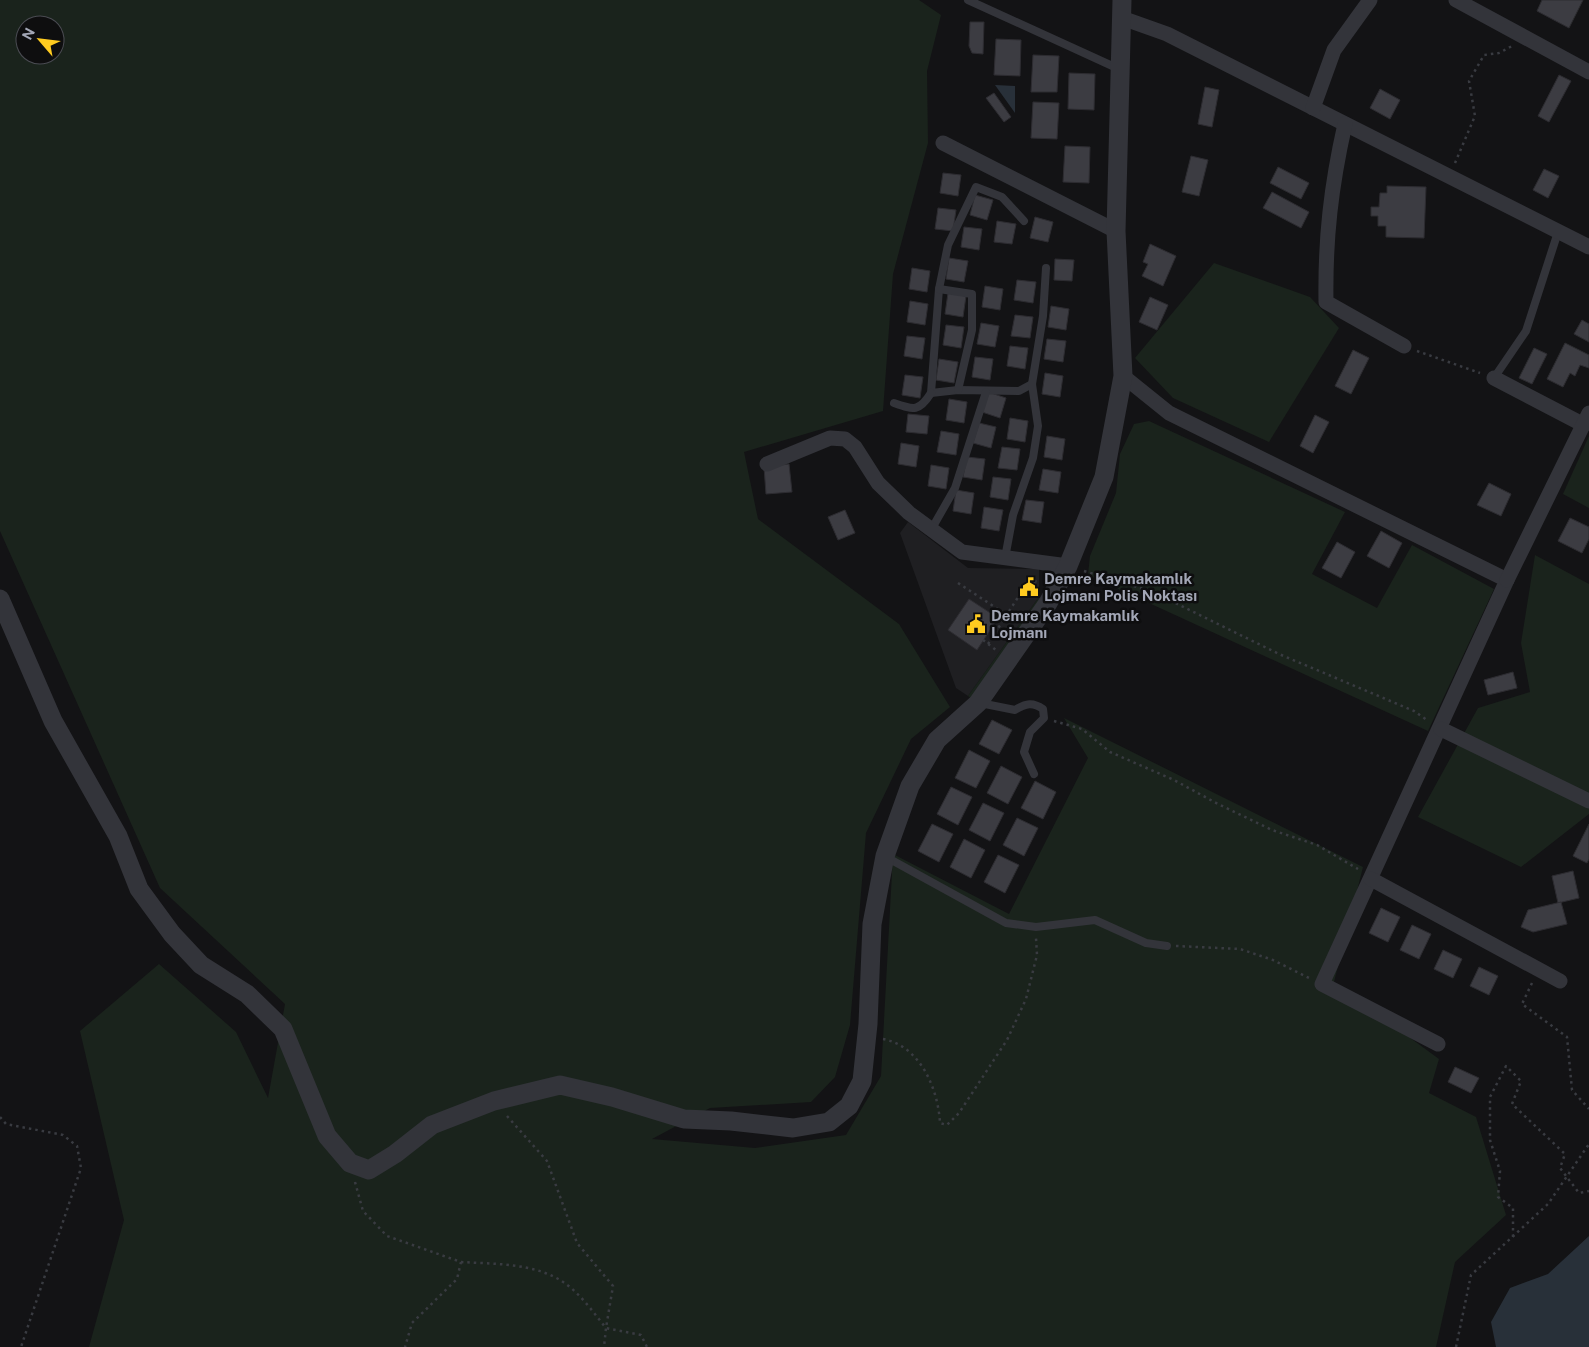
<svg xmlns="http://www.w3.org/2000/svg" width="1589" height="1347" viewBox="0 0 1589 1347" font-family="'Public Sans',sans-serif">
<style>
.built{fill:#1f1f22}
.green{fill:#1a231c;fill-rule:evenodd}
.water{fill:#283039}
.building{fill:#3c3c42;stroke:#2d2c31}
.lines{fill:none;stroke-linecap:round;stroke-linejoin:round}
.path{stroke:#393b41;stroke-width:2.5;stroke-dasharray:2.5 4;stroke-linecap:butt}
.service{stroke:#33343a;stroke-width:8}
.minor{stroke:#33343a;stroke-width:15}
.tertiary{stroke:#33343a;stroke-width:19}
.labels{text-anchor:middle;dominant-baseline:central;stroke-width:5;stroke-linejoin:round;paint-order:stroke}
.poi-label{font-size:15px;font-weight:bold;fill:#a3a7b6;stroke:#0e0e0f;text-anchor:start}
</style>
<rect width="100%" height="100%" fill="#131315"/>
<!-- built -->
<polygon class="built" points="908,522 968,568 1039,569 1039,597 968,696 956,688 900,533"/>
<!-- green -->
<g class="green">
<path d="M0,0H919L941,15L927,71L928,143L893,274L883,411L744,452L758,519L899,624L950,707L911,739L866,833L850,1025L835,1077L811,1102L710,1108L652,1139L755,1148L846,1135L881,1076L893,854L1009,914L1088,758L1064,718L1363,867L1334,982L1439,1059L1429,1093L1476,1117L1506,1215L1455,1262L1436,1347H89L124,1220L80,1031L159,964L236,1032L268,1098L285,1004L160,888L0,531ZM25,25H55V55H25Z"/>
<polygon points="1214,263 1310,297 1339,328 1269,442 1173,398 1135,358"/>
<polygon points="1149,421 1345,512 1312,574 1377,608 1412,545 1494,589 1428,731 1088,575 1090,556 1116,493 1120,454 1134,424"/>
<polygon points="1589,436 1589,508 1563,494"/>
<polygon points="1535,555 1589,584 1589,814 1521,867 1418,817 1478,708 1530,692 1521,643"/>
<polygon points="1039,597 1048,603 978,703 968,696"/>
</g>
<!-- water -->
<g class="water">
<polygon points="995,85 1015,86 1015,113"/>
<polygon points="1589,1236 1589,1347 1496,1347 1491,1322 1510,1288 1548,1274"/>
</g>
<!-- building -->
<g class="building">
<polygon points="1542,0 1583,0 1569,28 1537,11"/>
<polygon points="970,22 984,22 983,54 972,53 969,46"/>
<polygon points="996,39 1021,40 1020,76 994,75"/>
<polygon points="1033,55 1059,56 1057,92 1031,92"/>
<polygon points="1069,73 1095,74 1094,110 1068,109"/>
<polygon points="1559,75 1571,81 1549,122 1538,116"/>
<polygon points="1205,87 1219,90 1212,127 1198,124"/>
<polygon points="1380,89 1400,100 1390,119 1370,108"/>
<polygon points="994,93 1011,117 1004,122 986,98"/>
<polygon points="1033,102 1059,103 1057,139 1031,138"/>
<polygon points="1065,146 1090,147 1089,183 1063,182"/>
<polygon points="1191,156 1208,160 1199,196 1182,192"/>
<polygon points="1278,167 1309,183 1301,199 1270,183"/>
<polygon points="1544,169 1559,176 1548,198 1533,190"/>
<polygon points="943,173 961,175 958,196 940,193"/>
<polygon points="1387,186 1426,187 1424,238 1386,237 1386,226 1378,226 1378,216 1371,216 1371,207 1379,207 1380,193 1387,193"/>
<polygon points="1272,192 1309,212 1301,228 1263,208"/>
<polygon points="975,195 993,200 987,220 970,215"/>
<polygon points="938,208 956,210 953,231 935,229"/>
<polygon points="1035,217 1053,222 1048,242 1030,238"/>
<polygon points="997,221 1016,224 1012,244 994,242"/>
<polygon points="964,227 982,229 979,250 961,247"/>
<polygon points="1150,244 1176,256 1163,286 1142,276 1148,264 1143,262"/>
<polygon points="949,258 968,261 964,282 946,279"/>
<polygon points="1055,259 1074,260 1072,281 1054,280"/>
<polygon points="912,268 930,271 927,292 909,289"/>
<polygon points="1017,280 1036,282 1033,303 1014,300"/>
<polygon points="985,286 1003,289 1000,310 982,307"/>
<polygon points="948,293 966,296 963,317 945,314"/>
<polygon points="1150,297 1168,305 1157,330 1139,322"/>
<polygon points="910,301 928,304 925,325 907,322"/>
<polygon points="1051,306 1069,309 1066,330 1048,327"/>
<polygon points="1015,315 1033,317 1030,338 1011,336"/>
<polygon points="1582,320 1589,324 1589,342 1574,334"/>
<polygon points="981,323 999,326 995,347 977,344"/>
<polygon points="946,325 964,327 961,348 943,345"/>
<polygon points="907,336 925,338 922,359 904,356"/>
<polygon points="1047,339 1066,341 1063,362 1044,359"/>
<polygon points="1565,343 1589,355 1589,368 1580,365 1575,376 1570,373 1563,387 1547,379"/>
<polygon points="1010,346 1028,348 1025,369 1007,366"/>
<polygon points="1534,348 1547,354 1532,384 1519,378"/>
<polygon points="1353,350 1369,358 1351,394 1335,386"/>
<polygon points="975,357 993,359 990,380 972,377"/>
<polygon points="939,359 958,362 954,383 936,380"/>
<polygon points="1045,373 1063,376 1060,397 1042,394"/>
<polygon points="905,375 923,377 920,398 902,395"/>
<polygon points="988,392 1006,398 1000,418 982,412"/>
<polygon points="949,399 967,402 964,423 946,420"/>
<polygon points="908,414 929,416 927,434 906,432"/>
<polygon points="1315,415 1329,422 1313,453 1300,446"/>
<polygon points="1010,418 1028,421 1025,442 1007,439"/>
<polygon points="979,423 996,427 991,448 973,443"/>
<polygon points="941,431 959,434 956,455 937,452"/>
<polygon points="1047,436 1065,439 1062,460 1044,457"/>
<polygon points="901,443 919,446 916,467 898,464"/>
<polygon points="1002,447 1020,449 1017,470 998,468"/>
<polygon points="967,457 985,459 982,480 963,477"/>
<polygon points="789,464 792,492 766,494 764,467"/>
<polygon points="931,465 949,468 946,489 928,486"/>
<polygon points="1043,469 1061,472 1058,493 1039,490"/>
<polygon points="993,477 1011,479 1008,500 990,497"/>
<polygon points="1489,483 1511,494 1501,516 1477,505"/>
<polygon points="956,490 974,493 971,514 953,511"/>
<polygon points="1026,500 1044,502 1041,523 1022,520"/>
<polygon points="984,507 1003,510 999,531 981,528"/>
<polygon points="845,510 855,533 838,540 828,517"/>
<polygon points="1570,518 1589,527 1589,539 1582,553 1558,541"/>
<polygon points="1381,531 1402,543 1389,568 1367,556"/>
<polygon points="1337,542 1355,552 1341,578 1322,568"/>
<polygon points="1031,577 1037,581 1027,596 1021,593"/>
<polygon points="969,599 998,618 977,650 948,630"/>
<polygon points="1513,672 1517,688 1488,695 1484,680"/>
<polygon points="992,720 1012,730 999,754 979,744"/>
<polygon points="969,750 990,761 976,788 955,778"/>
<polygon points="1001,766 1022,777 1008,804 987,793"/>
<polygon points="1035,781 1056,792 1043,819 1021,808"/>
<polygon points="951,787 972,797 958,825 937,814"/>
<polygon points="983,803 1004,813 990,841 969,830"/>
<polygon points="1017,818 1038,828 1024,856 1003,845"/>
<polygon points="932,824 953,834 939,862 918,851"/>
<polygon points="1589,824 1589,859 1587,863 1573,856"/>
<polygon points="964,839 985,850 971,878 950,867"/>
<polygon points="998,855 1019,865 1005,893 984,882"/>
<polygon points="1573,871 1579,898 1558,903 1552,876"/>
<polygon points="1561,902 1567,924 1533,932 1521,927 1528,910"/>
<polygon points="1381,908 1400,917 1388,942 1369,933"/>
<polygon points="1412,925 1431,934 1419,959 1400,950"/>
<polygon points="1443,950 1462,959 1453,978 1434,969"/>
<polygon points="1479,967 1498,976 1489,995 1470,986"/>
<polygon points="1455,1067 1479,1078 1471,1093 1448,1082"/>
</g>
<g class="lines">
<!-- path -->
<g class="path">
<polyline points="1455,163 1475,116 1469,81 1484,55 1499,53 1512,46"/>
<polyline points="1417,351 1480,373"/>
<polyline points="1084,571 1153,592 1279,654 1414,711 1427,720"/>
<polyline points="958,583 1007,615"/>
<polyline points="983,640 996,650"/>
<polyline points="988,644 1031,577"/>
<polyline points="1054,721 1082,729 1110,752 1174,780 1218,804 1272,830 1317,845 1358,869"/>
<polyline points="1176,946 1240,949 1273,960 1309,978"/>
<polyline points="1532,983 1522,1004 1567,1037 1572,1090 1589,1109"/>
<path d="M883,1039C920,1046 938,1088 940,1123L947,1125L959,1113L1007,1040L1026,999L1037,955L1036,938"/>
<polyline points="507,1116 547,1161 577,1243 613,1286 606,1328 641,1335 647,1347"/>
<polyline points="0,1117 6,1124 63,1135 77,1146 81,1168 21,1347"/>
<polyline points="355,1182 363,1211 387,1236 461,1262 457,1279 412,1323 405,1347"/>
<polyline points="1513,1237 1513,1208 1498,1197 1500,1171 1490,1140 1490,1097 1506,1066 1521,1081 1512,1104 1565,1154 1560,1168 1579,1193 1589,1191"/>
<path d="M461,1262C494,1264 535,1263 563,1282C580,1293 593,1312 606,1328L604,1347"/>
<polyline points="1456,1347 1471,1275 1548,1204 1589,1144"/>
</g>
<!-- service -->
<g class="service">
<polyline points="968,0 1119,69"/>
<polyline points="1024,221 1002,197 976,187 948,245 939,289 931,393 958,390 1019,391 1032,384"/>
<polyline points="939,289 972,294 972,330 958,390"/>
<polyline points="1494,378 1526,331 1558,232"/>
<path d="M894,403C914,410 919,412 931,393"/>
<polyline points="931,530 955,488 986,392"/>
<polyline points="1005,558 1013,515 1033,458 1038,426 1032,384 1043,316 1046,268"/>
<path d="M980,703L1015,710C1026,703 1033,702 1043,709L1044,718L1030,732L1024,752L1034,774"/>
<polyline points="886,857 1006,923 1036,927 1095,920 1146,943 1167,946"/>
</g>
<!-- minor -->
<g class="minor">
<polyline points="1456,0 1589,72"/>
<polyline points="1122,18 1167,34 1589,247"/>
<polyline points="1313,108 1334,50 1370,0"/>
<path d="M1345,124C1331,186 1325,239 1326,302L1404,346"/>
<polyline points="943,143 1116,231"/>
<polyline points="1123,376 1169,413 1507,580 1322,984 1438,1044"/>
<polyline points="1494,378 1584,425"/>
<polyline points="767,464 830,438 845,439 855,447 878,483 909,513 962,552 1068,566"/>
<polyline points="1507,580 1589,413"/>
<polyline points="1441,729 1589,801"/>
<polyline points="1371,879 1560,981"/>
</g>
<!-- tertiary -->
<polyline class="tertiary" points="0,599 53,721 118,836 139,889 172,934 201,965 247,994 283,1029 327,1136 350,1163 369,1170 395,1154 432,1125 494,1101 560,1085 612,1097 684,1119 731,1121 793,1128 829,1122 849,1106 862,1081 868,1024 872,924 885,856 910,786 937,740 978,703 1048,603 1068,566 1104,477 1123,376 1116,231 1122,0"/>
</g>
<!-- icons -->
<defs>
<g id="civic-bare" transform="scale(1.5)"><path d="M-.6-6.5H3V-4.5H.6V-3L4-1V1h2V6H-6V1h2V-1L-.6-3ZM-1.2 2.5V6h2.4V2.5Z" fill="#ffcb20" stroke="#0e0e0f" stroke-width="2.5" paint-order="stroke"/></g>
</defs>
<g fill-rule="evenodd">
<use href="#civic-bare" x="1029" y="587"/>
<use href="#civic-bare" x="976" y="624"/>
</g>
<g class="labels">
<!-- poi labels -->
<g class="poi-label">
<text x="1044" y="578">Demre Kaymakamlık<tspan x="1044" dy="17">Lojmanı Polis Noktası</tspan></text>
<text x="991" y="615">Demre Kaymakamlık<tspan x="991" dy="17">Lojmanı</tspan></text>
</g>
</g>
<!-- north arrow -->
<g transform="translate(40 40) rotate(298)"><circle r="24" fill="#0e0e0f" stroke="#4a4b52"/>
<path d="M0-4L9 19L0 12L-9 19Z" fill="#ffcb20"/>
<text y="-8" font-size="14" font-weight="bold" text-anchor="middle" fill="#a3a7b6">N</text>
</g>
</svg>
